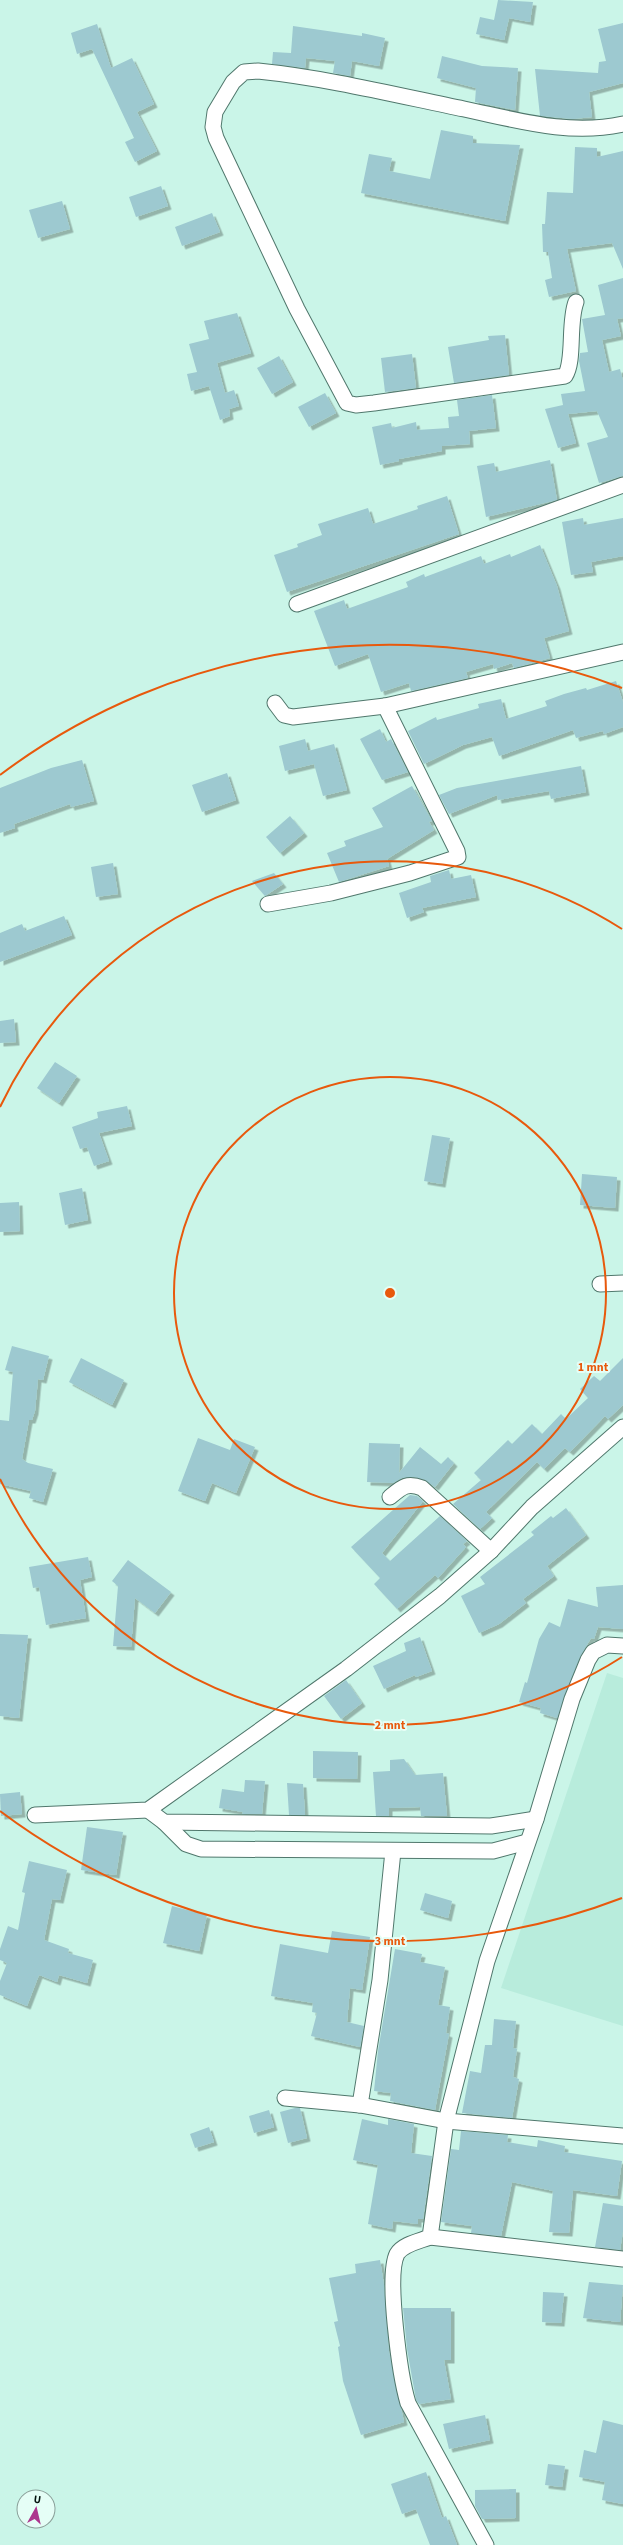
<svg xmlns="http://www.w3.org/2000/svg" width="623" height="2545" viewBox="0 0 623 2545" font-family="'Source Sans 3',sans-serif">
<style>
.built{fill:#b8ecdc}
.building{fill:#9dc9d0;filter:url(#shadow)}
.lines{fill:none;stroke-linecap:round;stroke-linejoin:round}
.street-casing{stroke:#50776c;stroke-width:17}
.street{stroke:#fff;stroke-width:15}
.ring{fill:none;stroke:#e8590c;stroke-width:2}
.centre{fill:#e8590c;stroke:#e5fef6;stroke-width:2}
.ring-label{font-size:12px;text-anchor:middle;font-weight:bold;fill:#e8590c;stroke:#e5fef6;stroke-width:4;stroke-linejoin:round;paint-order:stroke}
</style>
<defs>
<filter id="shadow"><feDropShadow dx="3.5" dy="3.5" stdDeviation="0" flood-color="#0004"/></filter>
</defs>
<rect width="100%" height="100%" fill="#caf5e8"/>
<!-- built -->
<polygon class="built" points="607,1673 623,1678 623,2026 501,1988"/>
<!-- building -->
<g class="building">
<polygon points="498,0 533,2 530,22 509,18 504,40 476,34 480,17 494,20"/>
<polygon points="623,23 623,83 589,92 592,117 573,119 540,116 535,69 598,73 599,62 606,61 598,29"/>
<polygon points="97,24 111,68 132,58 154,104 137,112 157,151 135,162 125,142 134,138 92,49 77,54 71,33"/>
<polygon points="293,26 362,36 362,33 385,38 379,66 352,61 350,76 333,73 335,61 306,58 305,68 272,64 273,52 291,53"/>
<polygon points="442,56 482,66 518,68 515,110 475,102 476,88 437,78"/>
<polygon points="441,130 473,136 473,143 520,145 505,221 361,193 369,154 392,158 389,171 430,179"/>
<polygon points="575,147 597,148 597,157 623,151 623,269 612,243 567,249 576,291 549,297 545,280 552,278 548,252 543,252 542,224 545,224 547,192 573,193"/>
<polygon points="161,186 168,206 136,217 129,197"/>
<polygon points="62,201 70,229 38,238 29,210"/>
<polygon points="212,213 220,232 182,246 175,227"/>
<polygon points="623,278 623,318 617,319 621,336 602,340 609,372 620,369 623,381 623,476 599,483 587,443 608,437 597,411 568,414 576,443 558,448 545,409 563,405 561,394 585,391 579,361 580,353 588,352 582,319 605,315 598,285"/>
<polygon points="237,313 251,353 217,363 225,393 234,390 239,406 229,409 230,416 220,420 209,386 191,391 187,374 197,372 189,344 209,339 204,321"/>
<polygon points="505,335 509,375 454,383 448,347 489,340 488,336"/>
<polygon points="412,354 416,388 385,392 381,358"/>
<polygon points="279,356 293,382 272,394 257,368"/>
<polygon points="325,393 336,413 309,427 298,407"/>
<polygon points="492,395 496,428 469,431 470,444 442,446 442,451 399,459 399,461 380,465 372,427 391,423 392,428 416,422 417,430 449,428 448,417 459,416 457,400"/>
<polygon points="550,460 557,500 486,517 477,466 494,463 496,472"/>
<polygon points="447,496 459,534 287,592 274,555 298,547 297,544 322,535 318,524 368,508 373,524 418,509 417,506"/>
<polygon points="583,518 584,525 623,518 623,556 591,562 593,572 571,575 562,522"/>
<polygon points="540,545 557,586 569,631 544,638 550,658 514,668 512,663 494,669 493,664 466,672 468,678 411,691 409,683 381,692 368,654 335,666 314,611 344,600 347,609 408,587 406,582 424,574 425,577 481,556 484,564 510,554 511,557"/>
<polygon points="616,681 623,702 623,727 604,734 603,731 576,738 573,730 499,756 492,737 463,745 424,764 408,731 436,717 437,720 479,708 478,704 501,699 506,719 547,706 545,701 564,694 586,688 587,690"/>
<polygon points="380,729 386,742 391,739 408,772 382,780 360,739"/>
<polygon points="305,739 308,751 334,744 347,790 323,796 314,764 285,771 279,746"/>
<polygon points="82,760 94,801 71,807 70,804 14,824 15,828 0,833 0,788 51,768"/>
<polygon points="581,766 586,792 551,799 549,791 498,800 497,795 449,814 439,795 457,788"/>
<polygon points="227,773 236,800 202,812 192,785"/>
<polygon points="412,786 432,821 429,822 434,830 387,859 389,866 339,882 327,853 346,846 344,841 383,827 372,808"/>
<polygon points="290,816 304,833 280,853 266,837"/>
<polygon points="113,863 118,894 96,897 91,867"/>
<polygon points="449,870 451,879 471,875 476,897 422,908 424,912 407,918 399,893 431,882 430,876"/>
<polygon points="274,873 283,884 265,896 252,881"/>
<polygon points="64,916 72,935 0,962 0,933 22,924 25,931"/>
<polygon points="14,1019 16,1042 0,1043 0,1021"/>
<polygon points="55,1062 77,1076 59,1103 37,1088"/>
<polygon points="127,1106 132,1126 99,1133 109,1161 94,1166 87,1147 80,1149 72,1127 98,1118 97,1112"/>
<polygon points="432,1135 450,1138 442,1184 424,1181"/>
<polygon points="582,1174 617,1177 615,1208 580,1205"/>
<polygon points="82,1188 88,1220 65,1225 59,1193"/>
<polygon points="19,1202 20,1231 0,1232 0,1203"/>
<polygon points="12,1346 49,1356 43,1380 38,1379 35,1411 32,1420 29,1420 22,1459 28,1463 53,1469 43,1502 29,1498 31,1491 0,1484 0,1420 9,1421 13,1372 5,1370"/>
<polygon points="81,1358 124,1380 112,1405 69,1382"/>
<polygon points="623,1358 623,1405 608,1419 605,1416 570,1452 565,1448 544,1469 537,1462 486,1512 492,1518 480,1529 453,1504 481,1480 474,1473 508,1440 512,1444 532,1424 542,1434 561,1414 566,1419 588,1398 580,1389 594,1376 600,1381"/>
<polygon points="198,1438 230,1450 234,1439 255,1447 236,1493 212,1483 205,1501 178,1491"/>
<polygon points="369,1443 400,1444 399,1473 420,1447 441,1464 448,1457 454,1463 435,1487 425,1480 414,1477 402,1478 393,1483 367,1482"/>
<polygon points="410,1495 417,1496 423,1501 382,1553 390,1561 440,1516 467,1541 463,1544 466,1547 438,1578 435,1575 397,1609 374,1584 380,1578 351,1547"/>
<polygon points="566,1508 586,1535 547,1566 554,1576 523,1599 526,1603 499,1624 479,1633 461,1596 485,1584 480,1577 534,1535 531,1532 551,1516 553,1518"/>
<polygon points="88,1557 92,1577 80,1580 86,1618 46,1625 39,1587 33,1588 29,1567"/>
<polygon points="128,1560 171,1592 155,1613 135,1598 131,1647 113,1646 118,1586 112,1581"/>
<polygon points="623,1585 623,1629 598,1627 594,1639 591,1638 580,1657 557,1718 540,1713 541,1708 519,1702 525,1682 527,1683 539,1639 549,1622 560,1627 568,1599 598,1607 596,1587"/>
<polygon points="0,1634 28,1635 19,1718 0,1716"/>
<polygon points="420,1637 432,1671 416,1677 415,1675 384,1689 373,1666 406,1651 404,1643"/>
<polygon points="346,1680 362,1703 341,1719 324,1696"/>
<polygon points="313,1751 358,1752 357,1779 313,1778"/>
<polygon points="404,1759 415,1775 443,1773 447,1816 421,1816 420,1807 389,1808 389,1816 376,1816 373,1772 390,1771 390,1760"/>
<polygon points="245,1780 265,1781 262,1814 242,1814 243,1812 219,1808 222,1789 244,1792"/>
<polygon points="287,1783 303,1784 305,1815 289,1815"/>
<polygon points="20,1792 22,1814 1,1816 0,1794"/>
<polygon points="87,1827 123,1832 116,1875 81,1870"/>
<polygon points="29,1861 67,1870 60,1900 52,1899 44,1940 69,1949 68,1953 93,1960 87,1983 59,1975 57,1982 39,1975 27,2006 0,1995 0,1981 7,1963 0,1960 0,1949 8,1926 18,1930 25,1893 22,1892"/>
<polygon points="425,1893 452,1901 448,1918 420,1910"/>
<polygon points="172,1906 207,1915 199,1951 163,1943"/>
<polygon points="332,1931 370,1937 362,1990 350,1988 347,2022 364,2026 360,2047 311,2036 317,2013 312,2012 313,2003 271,1996 280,1944 328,1953"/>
<polygon points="395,1949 422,1954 420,1962 445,1967 438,2005 450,2007 446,2033 449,2034 435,2110 390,2101 391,2093 374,2091 378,2051"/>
<polygon points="494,2019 516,2021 513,2048 517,2049 513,2077 519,2079 512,2118 462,2113 470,2071 481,2073 485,2045 492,2045"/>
<polygon points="295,2108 300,2108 307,2138 288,2143 280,2112"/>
<polygon points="269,2110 274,2127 254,2133 249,2116"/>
<polygon points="362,2119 388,2125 388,2119 414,2124 411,2153 432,2156 423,2219 418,2219 418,2224 393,2221 392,2229 368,2224 378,2165 353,2160"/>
<polygon points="209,2127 214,2142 195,2148 190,2134"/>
<polygon points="461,2131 508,2135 507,2142 537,2147 538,2140 565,2146 564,2152 622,2161 617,2196 573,2190 569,2233 549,2232 553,2191 512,2182 501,2236 471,2233 472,2226 441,2222 451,2149 459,2150"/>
<polygon points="603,2203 623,2206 623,2231 620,2250 595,2247"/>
<polygon points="380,2260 384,2285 389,2351 404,2422 361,2435 343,2381 338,2347 340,2346 334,2322 338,2321 329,2278 356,2273 355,2264"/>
<polygon points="589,2282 623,2285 620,2322 583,2318"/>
<polygon points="543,2292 564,2293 561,2323 542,2322"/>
<polygon points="403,2308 451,2308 451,2360 444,2360 451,2399 419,2404 416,2400 407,2349"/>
<polygon points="485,2415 490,2440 449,2449 443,2424"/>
<polygon points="603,2420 623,2425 623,2504 602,2500 605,2482 579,2477 584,2450 596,2453"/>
<polygon points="548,2464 565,2466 562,2487 545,2485"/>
<polygon points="426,2472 442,2518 446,2516 457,2545 430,2545 416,2509 402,2514 391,2484"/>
<polygon points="516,2489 516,2518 482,2519 475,2506 475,2490"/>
</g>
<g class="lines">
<!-- street casing -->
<g class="street-casing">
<g id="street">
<path d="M576,302C568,323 575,361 565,376L374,403L356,405L347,403L297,309L216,138L213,127L215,112L233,82L244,72L258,71C327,78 396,95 464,109C517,120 569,136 623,124"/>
<polyline points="297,604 623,485"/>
<polyline points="275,703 284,715 293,717 385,706 623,652"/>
<polyline points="268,904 331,893 410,873 458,857 457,851 385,706"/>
<polyline points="600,1284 623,1283"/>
<path d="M390,1497C402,1487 407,1482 422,1488L491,1551"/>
<polyline points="148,1810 164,1822 491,1826 536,1819"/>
<polyline points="35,1815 148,1810 346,1669 440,1596 491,1551 532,1507 623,1427"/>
<polyline points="164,1822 186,1844 201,1849 493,1851 527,1842"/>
<polyline points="285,2098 360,2105 446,2121 623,2136"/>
<polyline points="360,2105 380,1980 393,1851"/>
<polyline points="430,2237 623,2259"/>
<path d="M486,2545L408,2403C400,2376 386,2276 397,2254C403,2244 420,2241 430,2237L446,2121L487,1961L536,1819L572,1699L588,1660L593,1652L607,1645L623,1646"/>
</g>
</g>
<!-- street -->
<use href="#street" class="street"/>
</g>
<!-- distance rings -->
<g class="ring">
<circle cx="390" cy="1293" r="216"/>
<path d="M622 1657A432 432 0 0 1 0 1479M0 1107A432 432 0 0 1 622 929"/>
<path d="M622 1898A648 648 0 0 1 0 1811M0 775A648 648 0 0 1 622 688"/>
</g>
<circle cx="390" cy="1293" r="6" class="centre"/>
<g class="ring-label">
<text x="593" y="1371">1 mnt</text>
<text x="390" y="1729">2 mnt</text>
<text x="390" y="1945">3 mnt</text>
</g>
<!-- north arrow -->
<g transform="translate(36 2509) rotate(8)"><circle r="19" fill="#e5fef6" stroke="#8ba09a"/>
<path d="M0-3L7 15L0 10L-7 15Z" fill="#ac368e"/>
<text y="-6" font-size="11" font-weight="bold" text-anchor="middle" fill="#04130f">U</text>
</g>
</svg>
